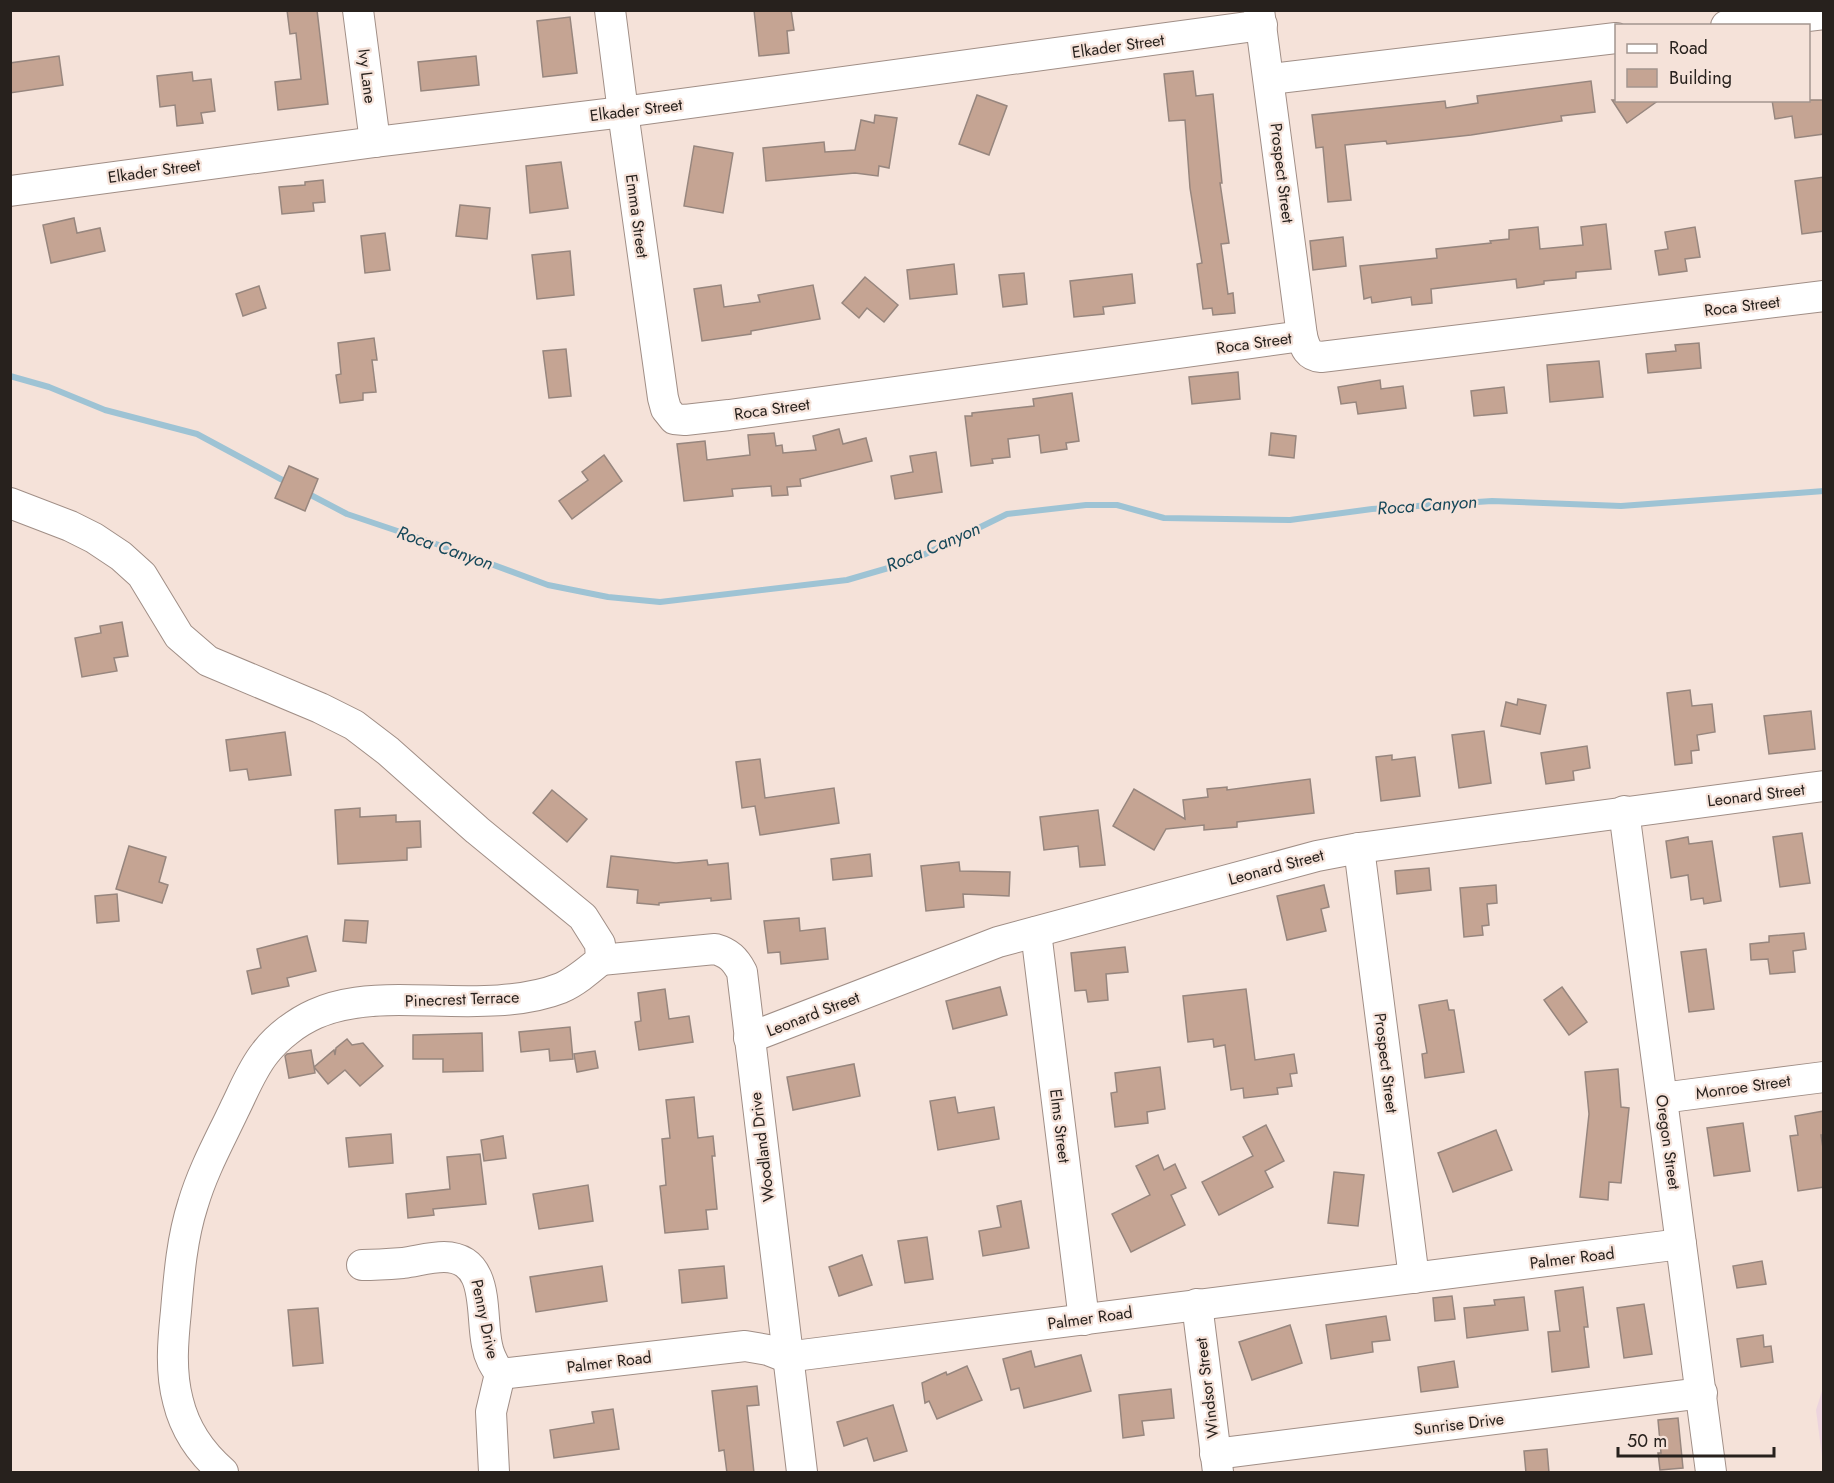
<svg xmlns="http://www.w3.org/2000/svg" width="1834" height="1483" viewBox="0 0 1834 1483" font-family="Jost,sans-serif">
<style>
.education{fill:#edd4dd}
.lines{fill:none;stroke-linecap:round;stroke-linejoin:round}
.stream{stroke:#9ec3d4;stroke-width:6}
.building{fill:#c5a493;stroke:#97867e;stroke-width:1.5}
.minor-casing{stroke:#a08e86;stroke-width:32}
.minor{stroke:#fff;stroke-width:30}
.labels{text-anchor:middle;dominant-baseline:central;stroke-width:4.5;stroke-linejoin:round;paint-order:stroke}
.street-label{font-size:16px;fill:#27211d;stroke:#f5e2d9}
.water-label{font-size:18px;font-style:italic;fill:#154759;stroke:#f5e2d9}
</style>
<rect width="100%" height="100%" fill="#f5e2d9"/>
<!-- education -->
<polygon class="education" points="1823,1388 1823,1464 1816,1410"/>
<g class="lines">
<!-- stream -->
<g class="stream">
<polyline points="10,376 49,387 105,410 197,434 288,483"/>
<polyline points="305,492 347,514 442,546 548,585 608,597 660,602 847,580 909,562 1007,514 1086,505 1117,505 1164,518 1290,520 1372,509 1492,501 1621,506 1824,491"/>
</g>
</g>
<!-- building -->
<g class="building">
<polygon points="287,10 317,10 328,104 278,110 275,82 301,79 296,33 290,34"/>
<polygon points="754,10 791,10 794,30 787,31 789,53 759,56"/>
<polygon points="570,17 577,73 543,77 537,21"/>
<polygon points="59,56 63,85 10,93 10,63"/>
<polygon points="476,56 479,85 421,91 418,62"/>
<polygon points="1193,71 1196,96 1213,94 1222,183 1220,183 1229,243 1221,244 1228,294 1233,293 1235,313 1213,315 1212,308 1203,309 1197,264 1202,263 1190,188 1185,120 1169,121 1164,74"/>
<polygon points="192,72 193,81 211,79 215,111 201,113 203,123 177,126 175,105 160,107 157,76"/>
<polygon points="1591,81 1595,112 1561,116 1562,121 1471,135 1387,144 1386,141 1345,145 1351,200 1328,202 1323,147 1316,148 1312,115 1445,101 1446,108 1478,103 1477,96"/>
<polygon points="977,95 1007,106 989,155 959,144"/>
<polygon points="1612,100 1659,100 1627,123"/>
<polygon points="1772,100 1824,100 1824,134 1795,138 1792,116 1775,119"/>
<polygon points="875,115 897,118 889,168 879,166 878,176 855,173 766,181 763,148 824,142 825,152 855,150 861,120 874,123"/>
<polygon points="694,146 733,153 723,213 684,206"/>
<polygon points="561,162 568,208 530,213 526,166"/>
<polygon points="1824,177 1824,231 1802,234 1795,181"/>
<polygon points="323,180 325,202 313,203 314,211 282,214 279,187 305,185 305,182"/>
<polygon points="460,205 490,208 487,239 456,236"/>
<polygon points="74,218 77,233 100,228 105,251 51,263 43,225"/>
<polygon points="1606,224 1611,269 1576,272 1576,278 1544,281 1544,284 1517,288 1516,279 1431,289 1432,303 1412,305 1411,297 1372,303 1371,297 1364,299 1360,266 1437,258 1436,249 1491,243 1490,241 1509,239 1509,230 1538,227 1540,249 1583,245 1581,227"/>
<polygon points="1695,227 1700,257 1685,259 1687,271 1659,275 1655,251 1668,249 1665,232"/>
<polygon points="385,233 390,270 365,273 361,236"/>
<polygon points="1343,237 1346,266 1313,270 1310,241"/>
<polygon points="570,251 574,295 537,299 532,255"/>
<polygon points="954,264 957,294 910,299 907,270"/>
<polygon points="1024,273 1027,304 1003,307 999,275"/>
<polygon points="1132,274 1135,303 1103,307 1104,314 1074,317 1070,281"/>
<polygon points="865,277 898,305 884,322 867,308 859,318 842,303"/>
<polygon points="721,285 724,307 760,302 758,295 813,285 820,319 751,331 751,334 702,341 694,289"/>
<polygon points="259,286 266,308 243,316 236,294"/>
<polygon points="374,338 377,360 372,360 376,392 363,393 363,400 340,403 336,375 341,374 338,343"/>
<polygon points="1699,343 1701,368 1648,373 1646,354 1676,351 1675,345"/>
<polygon points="566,349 571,396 549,398 543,351"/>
<polygon points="1599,361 1603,397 1550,402 1547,365"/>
<polygon points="1238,372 1240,399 1192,404 1189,377"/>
<polygon points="1380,380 1381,389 1403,386 1406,408 1358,414 1356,402 1341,404 1338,387"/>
<polygon points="1504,387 1507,413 1474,416 1471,391"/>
<polygon points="1072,393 1079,441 1066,443 1067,449 1041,453 1039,435 1008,439 1010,457 992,459 993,463 971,466 965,416 972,416 972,413 1034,406 1033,399"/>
<polygon points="839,429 843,444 866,438 872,461 800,479 801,486 787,487 788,495 772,496 771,486 732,489 733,496 684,501 677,444 705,441 707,460 750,455 748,435 774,433 776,446 782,445 783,453 816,450 813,436"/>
<polygon points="1271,433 1296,436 1294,458 1269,455"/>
<polygon points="936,452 942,492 895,499 891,476 913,472 910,456"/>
<polygon points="604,455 622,481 572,519 559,501 588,480 582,472"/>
<polygon points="289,466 318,479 305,511 275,498"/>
<polygon points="122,622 128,656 114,658 117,671 82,677 75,638 101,633 100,626"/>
<polygon points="1690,690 1692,706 1712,704 1715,732 1697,735 1699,750 1691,751 1692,763 1675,765 1667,693"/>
<polygon points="1518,699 1546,705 1540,734 1501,726 1506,702 1517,705"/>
<polygon points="1811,711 1815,749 1769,754 1764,716"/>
<polygon points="1484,731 1491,783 1459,788 1452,735"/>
<polygon points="285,732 291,775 249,780 247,769 230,771 226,740"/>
<polygon points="1587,746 1590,768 1573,771 1574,780 1546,784 1541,753"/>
<polygon points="1392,755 1392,760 1415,757 1420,796 1381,801 1376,757"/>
<polygon points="760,759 765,798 834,788 839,823 760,835 755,806 742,808 736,762"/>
<polygon points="1310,779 1314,813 1237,822 1237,827 1204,830 1204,825 1166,829 1154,850 1113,826 1134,789 1185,819 1183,800 1208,797 1207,789 1227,787 1227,790"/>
<polygon points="552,790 587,819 567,842 533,813"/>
<polygon points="360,808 360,817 396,815 396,822 420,821 421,847 407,848 407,860 338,864 335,810"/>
<polygon points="1098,810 1105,865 1080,867 1078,846 1044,850 1040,817"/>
<polygon points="1802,833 1810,883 1780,887 1773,837"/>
<polygon points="1688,837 1689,844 1712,841 1721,901 1704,904 1703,898 1691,900 1688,875 1671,878 1666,841"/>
<polygon points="129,846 166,857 159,882 168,885 162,903 116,889"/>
<polygon points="870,854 872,876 833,880 831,859"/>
<polygon points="611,856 676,863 707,860 708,865 728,863 731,899 711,901 711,898 659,903 659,905 637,903 638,890 607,887"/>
<polygon points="959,862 960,871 1010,872 1009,896 963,894 964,907 926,911 921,866"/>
<polygon points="1429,868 1431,890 1397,894 1395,871"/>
<polygon points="1324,885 1329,907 1321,909 1326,931 1287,940 1277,896"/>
<polygon points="1496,885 1497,903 1487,904 1489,925 1482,926 1483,935 1464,937 1460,888"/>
<polygon points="117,894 119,921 97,923 95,896"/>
<polygon points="799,918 800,931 825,928 828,959 781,964 780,952 768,953 764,921"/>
<polygon points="345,920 368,921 366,943 343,941"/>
<polygon points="1804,933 1806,949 1793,951 1795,972 1770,974 1768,959 1751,960 1750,944 1769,942 1769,936"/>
<polygon points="307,936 316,971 287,978 289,986 252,994 247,971 261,968 257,949"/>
<polygon points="1125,947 1128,972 1106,974 1108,1000 1088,1002 1086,990 1075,991 1071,953"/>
<polygon points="1706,949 1714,1009 1689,1012 1681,952"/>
<polygon points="1000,987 1007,1015 953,1029 946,1001"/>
<polygon points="1562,987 1587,1022 1569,1035 1544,1000"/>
<polygon points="665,989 669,1019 689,1016 693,1042 639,1050 635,1022 641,1021 638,993"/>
<polygon points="1246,989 1255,1060 1294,1054 1297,1073 1290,1074 1292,1086 1277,1088 1278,1094 1244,1098 1243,1088 1231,1090 1225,1045 1214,1047 1213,1039 1188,1042 1183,996"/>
<polygon points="1447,1000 1449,1010 1454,1010 1464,1072 1425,1078 1422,1054 1427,1053 1419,1005"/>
<polygon points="570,1027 573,1059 550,1061 549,1049 521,1052 519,1032"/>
<polygon points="482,1033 483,1071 443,1072 443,1059 413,1059 413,1035"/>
<polygon points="347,1039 352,1045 363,1043 383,1066 360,1086 345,1070 328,1084 314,1067 315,1073 289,1078 285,1056 287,1054 311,1050 314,1067 334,1050 335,1055 336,1048"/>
<polygon points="595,1051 598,1068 577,1072 574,1054"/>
<polygon points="854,1064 860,1096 793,1110 787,1077"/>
<polygon points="1160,1067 1165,1109 1147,1112 1148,1123 1115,1127 1111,1093 1117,1092 1115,1073"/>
<polygon points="1618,1069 1621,1107 1629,1108 1621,1183 1609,1182 1608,1200 1580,1197 1589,1114 1585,1072"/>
<polygon points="694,1097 698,1138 713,1136 715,1156 712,1156 717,1209 706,1210 708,1229 665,1233 660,1186 666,1185 662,1139 670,1138 666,1100"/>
<polygon points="955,1097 958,1113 994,1107 999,1139 938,1150 930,1101"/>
<polygon points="1824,1111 1824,1135 1821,1135 1824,1155 1824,1187 1798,1191 1790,1136 1798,1135 1795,1116"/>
<polygon points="1743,1123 1750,1171 1714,1176 1707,1128"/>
<polygon points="1266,1125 1284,1161 1265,1171 1273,1187 1219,1215 1202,1182 1253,1156 1243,1137"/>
<polygon points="1496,1130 1512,1170 1453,1192 1438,1153"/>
<polygon points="391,1134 393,1163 349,1167 346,1138"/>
<polygon points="503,1136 506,1158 484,1161 481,1140"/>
<polygon points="480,1154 486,1204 433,1209 434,1215 408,1218 406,1194 450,1189 447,1157"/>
<polygon points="1158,1155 1164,1170 1175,1164 1186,1188 1171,1195 1185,1225 1131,1252 1112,1214 1150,1195 1136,1166"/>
<polygon points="1334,1172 1364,1175 1358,1226 1328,1223"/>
<polygon points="588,1185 593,1221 539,1229 533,1194"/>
<polygon points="1021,1201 1029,1248 983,1256 979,1231 1001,1227 997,1206"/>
<polygon points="927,1237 933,1279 905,1283 898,1241"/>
<polygon points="862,1255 872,1285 839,1296 829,1267"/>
<polygon points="1762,1261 1766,1284 1737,1288 1733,1266"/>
<polygon points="602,1266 607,1301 536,1312 530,1277"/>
<polygon points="724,1266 727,1298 682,1303 679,1270"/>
<polygon points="1583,1287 1588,1327 1584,1327 1589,1367 1552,1372 1548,1332 1560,1331 1555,1291"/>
<polygon points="1452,1296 1455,1319 1435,1321 1433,1298"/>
<polygon points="1524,1297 1528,1330 1467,1338 1464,1308 1495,1305 1494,1300"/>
<polygon points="1644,1304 1652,1354 1624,1358 1617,1308"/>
<polygon points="318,1308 323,1363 293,1366 288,1310"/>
<polygon points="1386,1316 1390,1340 1372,1342 1373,1352 1331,1359 1326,1325"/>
<polygon points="1290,1325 1302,1363 1252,1380 1239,1342"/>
<polygon points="1763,1335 1764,1347 1771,1346 1773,1362 1741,1367 1737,1339"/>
<polygon points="1031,1351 1035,1367 1081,1355 1091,1391 1024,1408 1019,1388 1011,1390 1003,1359"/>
<polygon points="1454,1361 1458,1387 1421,1392 1418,1367"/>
<polygon points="967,1366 982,1400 937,1419 929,1401 925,1403 922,1383 946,1372 947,1375"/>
<polygon points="757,1386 759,1405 747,1406 754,1473 727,1473 724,1450 719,1451 712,1391"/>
<polygon points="1171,1389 1174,1418 1142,1421 1144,1435 1123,1438 1119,1395"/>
<polygon points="893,1405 907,1451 874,1461 867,1438 844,1446 837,1422"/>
<polygon points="613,1409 619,1449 554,1458 550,1430 594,1423 592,1412"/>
<polygon points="1678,1418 1683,1468 1660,1470 1658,1453 1661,1453 1658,1420"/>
<polygon points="1547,1449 1549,1473 1526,1473 1524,1451"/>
</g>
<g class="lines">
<!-- minor casing -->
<g class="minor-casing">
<g id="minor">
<polyline points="358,10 375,142"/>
<polyline points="610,10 623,112 663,398 666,409 674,419 685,420 729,415 1302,336"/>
<path d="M1259,10L1302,336C1305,348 1308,356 1321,357L1824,296"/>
<polyline points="1726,26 1824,14"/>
<polyline points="1270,79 1616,38"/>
<polyline points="10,191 375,142 623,112 1262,25"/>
<path d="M10,503L70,526L94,538L121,556L142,575L179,636L208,661L320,708L354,725L388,751L477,830L583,917L600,944L601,960C589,970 575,982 561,988C513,1007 450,1000 399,1000C371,1000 341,1002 315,1014C297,1022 277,1037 265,1053C252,1069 244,1090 235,1108C220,1140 203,1170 193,1204C182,1238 179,1275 176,1311C173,1340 170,1371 178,1401C185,1430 201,1453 223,1472"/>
<polyline points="1624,811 1711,1472"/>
<polyline points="1359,848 1414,1278"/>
<polyline points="1036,932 1084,1320"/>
<path d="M601,960L715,949C729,953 735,959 742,972L802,1472"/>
<polyline points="749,1038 998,942 1317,856 1359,848 1824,786"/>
<polyline points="1662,1098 1824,1077"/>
<path d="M362,1265C376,1265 390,1264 403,1263C417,1261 431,1257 444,1257C491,1258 480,1313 487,1345C489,1357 494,1365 500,1374"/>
<polyline points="1197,1304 1218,1472"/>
<polyline points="500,1374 745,1346 768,1350 786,1357 1681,1244"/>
<polyline points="1215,1454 1702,1393"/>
<polyline points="494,1472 491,1412 500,1374"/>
</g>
</g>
<!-- minor -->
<use href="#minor" class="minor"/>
</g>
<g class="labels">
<!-- street labels -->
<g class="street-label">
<text transform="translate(1118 46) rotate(-8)">Elkader Street</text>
<text transform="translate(367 76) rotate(83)">Ivy Lane</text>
<text transform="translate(636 110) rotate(-7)">Elkader Street</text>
<text transform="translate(154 171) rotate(-8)">Elkader Street</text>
<text transform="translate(1282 173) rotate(83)">Prospect Street</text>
<text transform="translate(637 216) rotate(82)">Emma Street</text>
<text transform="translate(1742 306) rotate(-7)">Roca Street</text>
<text transform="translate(1254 343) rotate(-8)">Roca Street</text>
<text transform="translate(772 409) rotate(-8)">Roca Street</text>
<text transform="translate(1756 795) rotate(-7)">Leonard Street</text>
<text transform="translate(1276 867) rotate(-15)">Leonard Street</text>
<text transform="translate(462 999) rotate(-2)">Pinecrest Terrace</text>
<text transform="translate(813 1014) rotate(-21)">Leonard Street</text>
<text transform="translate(1386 1063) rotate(83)">Prospect Street</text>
<text transform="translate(1743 1087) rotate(-8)">Monroe Street</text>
<text transform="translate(1060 1126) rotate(83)">Elms Street</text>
<text transform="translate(1668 1142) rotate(82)">Oregon Street</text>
<text transform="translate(762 1147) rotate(-97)">Woodland Drive</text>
<text transform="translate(1572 1258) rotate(-7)">Palmer Road</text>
<text transform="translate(1090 1318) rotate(-8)">Palmer Road</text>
<text transform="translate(485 1319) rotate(78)">Penny Drive</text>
<text transform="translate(609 1362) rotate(-7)">Palmer Road</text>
<text transform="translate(1207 1388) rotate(-97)">Windsor Street</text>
<text transform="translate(1459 1424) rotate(-7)">Sunrise Drive</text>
</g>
<!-- water labels -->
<g class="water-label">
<text transform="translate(1427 505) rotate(-4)">Roca Canyon</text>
<text transform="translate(933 547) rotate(-23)">Roca Canyon</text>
<text transform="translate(445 548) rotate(19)">Roca Canyon</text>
</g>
</g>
<!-- border -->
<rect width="1834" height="1483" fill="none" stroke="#27211d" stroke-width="24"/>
<!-- legend -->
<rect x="1615" y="24" width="195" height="78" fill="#f5e2d9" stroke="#a3958e" stroke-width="1.5"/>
<rect x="1627" y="44" width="30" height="9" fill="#ffffff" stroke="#a3958e" stroke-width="1.5"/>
<text x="1669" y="54" font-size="18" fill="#27211d">Road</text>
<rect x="1627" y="69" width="30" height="18" fill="#c5a493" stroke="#a3958e" stroke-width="1.5"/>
<text x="1669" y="84" font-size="18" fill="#27211d">Building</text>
<!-- scale -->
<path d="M1618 1447v9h156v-9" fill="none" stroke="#27211d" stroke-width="3"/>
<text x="1627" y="1447" font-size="18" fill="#27211d" stroke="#f5e2d9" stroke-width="4.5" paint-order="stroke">50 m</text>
</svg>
